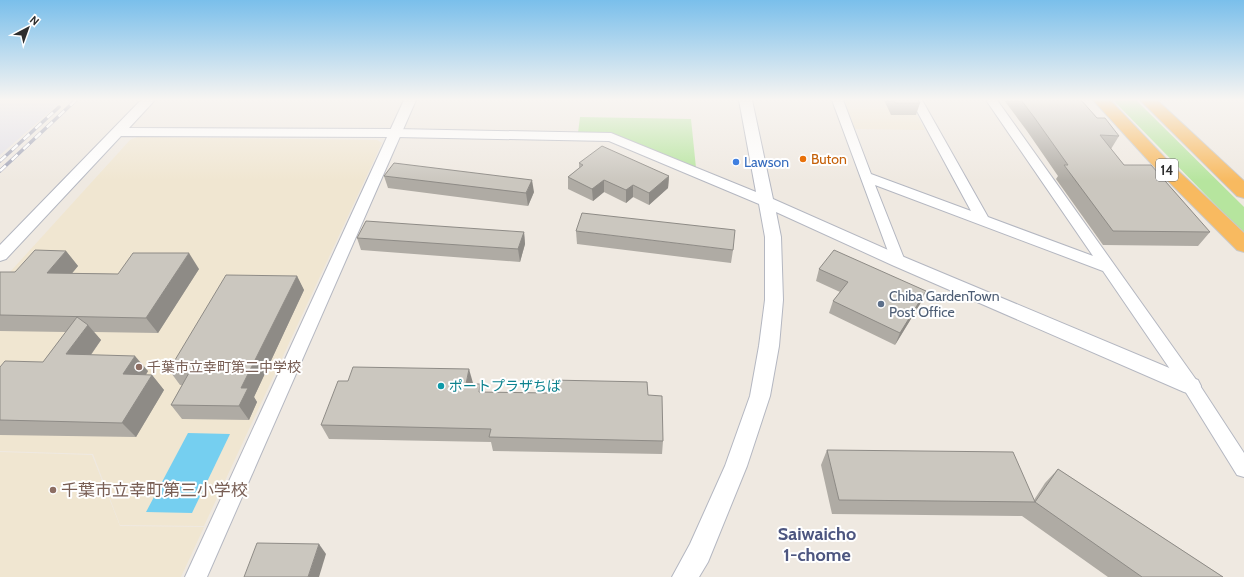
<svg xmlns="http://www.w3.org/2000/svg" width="1244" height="577" viewBox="0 0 1244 577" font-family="Cabin,'Noto Sans JP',sans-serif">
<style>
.industrial{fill:#e3e1e8}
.education{fill:#f0e6d1}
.green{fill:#b6e59e}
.water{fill:#75cff0}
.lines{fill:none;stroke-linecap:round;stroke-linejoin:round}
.minor-casing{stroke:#b4b7c1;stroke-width:2}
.tertiary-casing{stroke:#b4b7c1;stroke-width:2}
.trunk-casing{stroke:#c9c9c9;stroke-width:2}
.minor{fill:#fff;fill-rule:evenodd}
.tertiary{fill:#fff;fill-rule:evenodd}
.trunk{fill:#f8ba60;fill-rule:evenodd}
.rail-casing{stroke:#a3a6b8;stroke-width:3.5}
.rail{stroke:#fff;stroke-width:2.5;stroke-dasharray:8;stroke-linecap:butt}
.wall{fill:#afaba4}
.shaded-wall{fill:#8e8b86}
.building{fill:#cbc7bf;stroke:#8e8b86}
.food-dot{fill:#e8710a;stroke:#fff;stroke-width:1.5}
.shop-dot{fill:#3f7fe0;stroke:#fff;stroke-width:1.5}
.service-dot{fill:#5c6f8a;stroke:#fff;stroke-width:1.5}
.education-dot{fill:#8d6e63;stroke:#fff;stroke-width:1.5}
.culture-dot{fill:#0f9aa8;stroke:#fff;stroke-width:1.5}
.labels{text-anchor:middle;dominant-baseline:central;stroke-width:4;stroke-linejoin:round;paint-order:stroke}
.shield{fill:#fff;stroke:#6d6d6d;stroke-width:1}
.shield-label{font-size:13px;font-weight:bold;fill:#2e2e2e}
.food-label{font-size:14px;fill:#c56008;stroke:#fff;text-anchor:start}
.shop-label{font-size:14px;fill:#366cbe;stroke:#fff;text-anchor:start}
.service-label{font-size:14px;fill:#4e5e75;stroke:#fff;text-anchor:start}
.education-label{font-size:14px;fill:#785e54;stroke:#fff;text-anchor:start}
.culture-label{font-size:14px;fill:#0d838f;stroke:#fff;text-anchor:start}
.near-education-label{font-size:17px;fill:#785e54;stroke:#fff;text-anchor:start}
.near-neighbourhood-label{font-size:18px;font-weight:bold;fill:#4d5680;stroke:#fff}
</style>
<rect width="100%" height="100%" fill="#efe9e1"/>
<!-- industrial -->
<polygon class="industrial" points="0,100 63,100 0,155"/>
<!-- education -->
<g class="education">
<polygon points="843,100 909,100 925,130 855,129"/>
<polygon points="137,137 377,140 382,143 204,526 120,525 93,454 0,451 0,283 130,140"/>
<polygon points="0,452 92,455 120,526 204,527 181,577 0,577"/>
</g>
<!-- green -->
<g class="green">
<polygon points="1113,100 1136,100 1244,207 1244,234"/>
<polygon points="580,117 691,119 696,168 613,134 578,133"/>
</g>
<!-- water -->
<polygon class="water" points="188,433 230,434 192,513 146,512"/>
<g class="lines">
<!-- minor casing -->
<g class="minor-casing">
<g id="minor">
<polygon points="404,100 416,100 207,577 185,577"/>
<polygon points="832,100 843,100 871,174 971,211 911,100 922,100 988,217 1093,256 986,100 997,100 1197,381 1244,453 1244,477 1237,475 1185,391 1103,271 875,185 905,261 903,265 898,266 893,265"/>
</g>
</g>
<!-- tertiary casing -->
<g class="tertiary-casing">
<polygon id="tertiary" points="141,100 155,100 129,128 395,129 611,133 756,192 739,100 752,100 773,199 904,257 1198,380 1201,386 1198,392 1191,394 1184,392 892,265 776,212 781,237 783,300 779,346 770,396 747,466 708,562 699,577 672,577 690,544 725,466 750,396 759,346 765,300 765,237 759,204 609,141 395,137 121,136 6,259 0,261 0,245"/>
</g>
<!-- trunk casing -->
<g class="trunk-casing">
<g id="trunk">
<polygon points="1093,100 1110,100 1170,163 1244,233 1244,252 1237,250 1158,171"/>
<polygon points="1140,100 1157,100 1244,181 1244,198 1237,196"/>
</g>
</g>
<!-- minor -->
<use href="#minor" class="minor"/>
<!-- tertiary -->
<use href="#tertiary" class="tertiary"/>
<!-- trunk -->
<use href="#trunk" class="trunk"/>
<!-- rail casing -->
<g class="rail-casing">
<g id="rail">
<polyline points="0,161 59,107"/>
<polyline points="0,171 76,100"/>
</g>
</g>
<!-- rail -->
<use href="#rail" class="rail"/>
</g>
<!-- wall -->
<g class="wall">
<polygon points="884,100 918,100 920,103 916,115 891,115"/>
<polygon points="1004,100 1081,100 1097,118 1119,136 1111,149 1124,165 1210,232 1198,246 1103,245 1056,179 1058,176 1027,131"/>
<polygon points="579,163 669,176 668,188 649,205 633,197 626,203 604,192 593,201 568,189 568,177 579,168"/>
<polygon points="384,176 534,192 528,206 388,188"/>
<polygon points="576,231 733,250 731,263 577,244"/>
<polygon points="524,232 525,244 520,262 361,250 357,238"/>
<polygon points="66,251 78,266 72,273 118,274 199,269 158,333 94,332 101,340 91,355 148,371 146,375 152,375 164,390 136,437 0,435 0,367 43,362 66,332 0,331 0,272 15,272"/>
<polygon points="819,269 926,291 920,304 895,345 829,313 833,301 840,292 816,281"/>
<polygon points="297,276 304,290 254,397 257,402 249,420 182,419 171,405 182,385 180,385 169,370"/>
<polygon points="473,383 473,384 480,384 482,392 648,395 663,441 662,454 493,451 491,442 329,439 321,425"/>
<polygon points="827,450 1034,500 1045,483 1058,469 1223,577 1108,577 1022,516 832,514 821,465"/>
</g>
<!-- shaded-wall -->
<g class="shaded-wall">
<polygon points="669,176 668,188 649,205 649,193"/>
<polygon points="532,180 534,192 528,206 526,193"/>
<polygon points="604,180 604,192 593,201 592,189"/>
<polygon points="633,185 633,197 626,203 626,190"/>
<polygon points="524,232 525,244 520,262 518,249"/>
<polygon points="66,251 78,266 60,288 47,273"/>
<polygon points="189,253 199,269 158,333 146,318"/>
<polygon points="297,276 304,290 254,397 257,402 249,420 239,406 241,388"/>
<polygon points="926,291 920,304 895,345 900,333"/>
<polygon points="88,325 101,340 80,370 66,354"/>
<polygon points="135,356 148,371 136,390 123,374"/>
<polygon points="469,369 473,383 470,398 466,384"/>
<polygon points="152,375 164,390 136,437 122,423"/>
<polygon points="480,384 484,398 479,392"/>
<polygon points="319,544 326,554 319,577 308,577"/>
</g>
<!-- building -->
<g class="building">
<polygon points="893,100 918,100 920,103 895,103"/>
<polygon points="1021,100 1081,100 1097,118 1105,118 1119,136 1100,135 1124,165 1151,165 1210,232 1113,231 1064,165 1068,165 1034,117"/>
<polygon points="602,146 669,176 649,193 633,185 626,190 604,180 592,189 568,177 583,165 579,163"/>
<polygon points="394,163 532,180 526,193 384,176"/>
<polygon points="582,213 735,230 733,250 576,231"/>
<polygon points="366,221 524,232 518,249 357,238"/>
<polygon points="35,250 66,251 47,273 118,274 133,253 189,253 146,318 0,315 0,272 15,272"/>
<polygon points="834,250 926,291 900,333 833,301 848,282 819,269"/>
<polygon points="226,275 297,276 241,388 248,388 239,406 171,405 190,371 169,370"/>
<polygon points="77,317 88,325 66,354 135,356 123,374 152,375 122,423 0,420 0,367 5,361 43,362"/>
<polygon points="353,367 469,369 466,384 480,384 479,392 550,393 551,380 647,382 648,395 662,396 663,441 489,437 491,429 321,425 338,381 348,381"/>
<polygon points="827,450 1013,452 1035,502 839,500"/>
<polygon points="1058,469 1223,577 1142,577 1035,502"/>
<polygon points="257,543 319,544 308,577 244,577"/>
</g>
<!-- sky -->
<linearGradient id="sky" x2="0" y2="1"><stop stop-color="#7abfeb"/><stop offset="0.55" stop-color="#f8f5f2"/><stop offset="1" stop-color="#f8f5f2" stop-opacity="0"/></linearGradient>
<rect width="1244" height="181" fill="url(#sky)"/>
<!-- markers -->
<circle class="food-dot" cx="803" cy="159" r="4"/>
<circle class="shop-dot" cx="736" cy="162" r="4"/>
<circle class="service-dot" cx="881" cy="304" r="4"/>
<g class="education-dot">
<circle cx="139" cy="367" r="4"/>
<circle cx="53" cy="490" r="4"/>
</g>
<circle class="culture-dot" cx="441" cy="386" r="4"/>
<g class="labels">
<!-- shield labels -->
<rect class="shield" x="1156" y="159" width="22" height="22" rx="3"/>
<g class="shield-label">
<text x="1167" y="170">14</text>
</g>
<!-- food labels -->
<g class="food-label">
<text x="811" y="159">Buton</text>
</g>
<!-- shop labels -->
<g class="shop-label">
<text x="744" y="162">Lawson</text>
</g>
<!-- service labels -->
<g class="service-label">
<text x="889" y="296">Chiba GardenTown<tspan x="889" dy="16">Post Office</tspan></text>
</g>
<!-- education labels -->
<g class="education-label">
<text x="147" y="367">千葉市立幸町第二中学校</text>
</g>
<!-- culture labels -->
<g class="culture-label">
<text x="449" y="386">ポートプラザちば</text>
</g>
<!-- near-education labels -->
<g class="near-education-label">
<text x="61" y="490">千葉市立幸町第三小学校</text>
</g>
<!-- near-neighbourhood labels -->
<g class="near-neighbourhood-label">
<text x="817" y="534">Saiwaicho<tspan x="817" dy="21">1-chome</tspan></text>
</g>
</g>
<!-- north arrow -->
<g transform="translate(28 28) rotate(41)" stroke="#ffffff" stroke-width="3" paint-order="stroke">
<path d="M0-3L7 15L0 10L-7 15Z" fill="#2e2e2e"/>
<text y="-6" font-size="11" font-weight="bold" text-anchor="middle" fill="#2e2e2e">N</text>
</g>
</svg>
